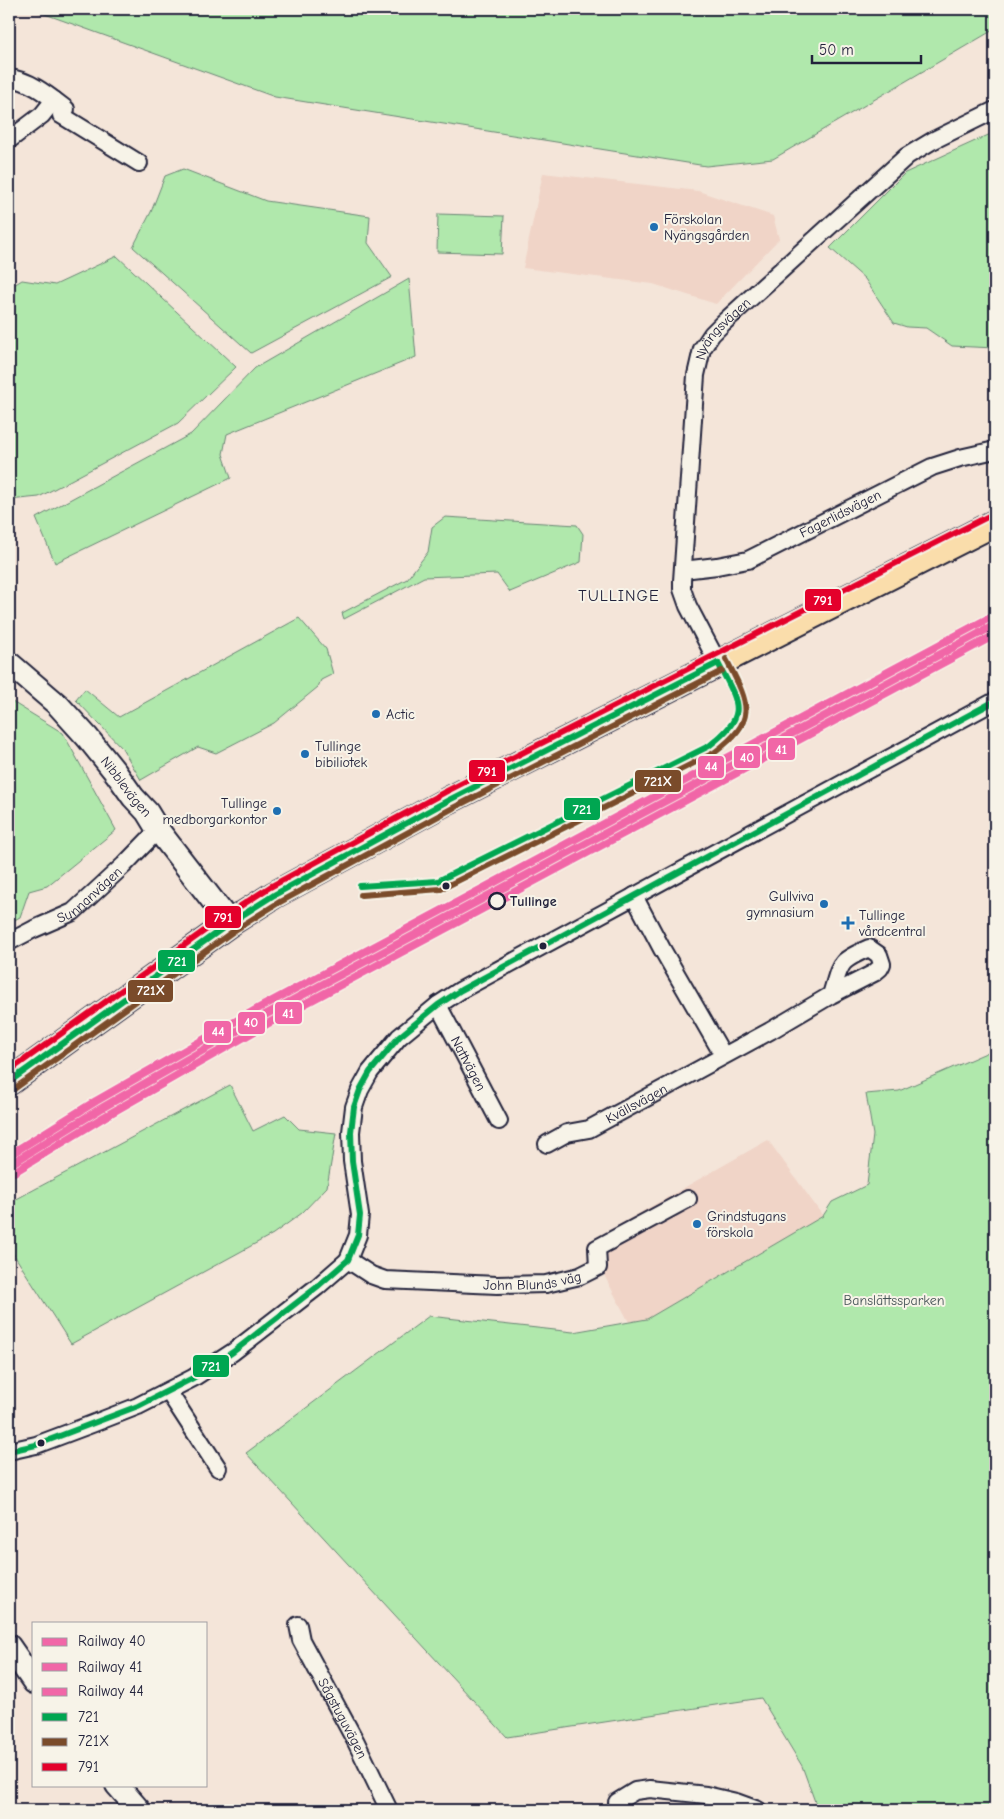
<svg xmlns="http://www.w3.org/2000/svg" width="1004" height="1819" viewBox="0 0 1004 1819" font-family="'Comic Neue',sans-serif">
<style>
.built{fill:#f0d4c7}
.green{fill:#b0e8ac;stroke:#698574}
.lines{fill:none;stroke-linecap:round;stroke-linejoin:round}
.street-casing{stroke:#22223b;stroke-width:20}
.secondary-casing{stroke:#22223b;stroke-width:26}
.primary-casing{stroke:#22223b;stroke-width:29}
.street{stroke:#f7f3e8;stroke-width:16}
.secondary{stroke:#f7f3e8;stroke-width:22}
.primary{stroke:#faddab;stroke-width:25}
.bus-1-casing{stroke:#f7f3e8;stroke-width:10}
.bus-2-casing{stroke:#f7f3e8;stroke-width:10}
.bus-3-casing{stroke:#f7f3e8;stroke-width:10}
.bus-1{stroke:#00a651;stroke-width:6}
.bus-2{stroke:#7a4b2a;stroke-width:6}
.bus-3{stroke:#e4002b;stroke-width:6}
.rail-1-casing{stroke:#f7f3e8;stroke-width:11}
.rail-2-casing{stroke:#f7f3e8;stroke-width:11}
.rail-3-casing{stroke:#f7f3e8;stroke-width:11}
.rail-1{stroke:#f166a7;stroke-width:8}
.rail-2{stroke:#f166a7;stroke-width:8}
.rail-3{stroke:#f166a7;stroke-width:8}
.poi-dot{fill:#1f6fb2;stroke:#f7f3e8;stroke-width:2}
.bus-dot{fill:#22223b;stroke:#f7f3e8;stroke-width:2}
.stop-dot{fill:#f7f3e8;stroke:#22223b;stroke-width:2.5}
.labels{text-anchor:middle;dominant-baseline:central;stroke-width:4;stroke-linejoin:round;paint-order:stroke}
.poi-label{font-size:14px;fill:#22223b;stroke:#f7f3e8;text-anchor:start}
.street-label{font-size:14px;fill:#22223b;stroke:#f7f3e8}
.stop-label{font-size:14px;font-weight:bold;fill:#22223b;stroke:#f7f3e8;text-anchor:start}
.park-label{font-size:14px;fill:#465457;stroke:#f7f3e8}
.quarter-label{font-size:16px;letter-spacing:1px;fill:#22223b;stroke:#f7f3e8}
.line-badge{stroke:#f7f3e8;stroke-width:2}
.badge-label{font-size:14px;text-anchor:middle;font-weight:bold;fill:#fff}
</style>
<rect width="100%" height="100%" fill="#f4e5d9"/>
<filter id="ink" filterUnits="userSpaceOnUse"><feTurbulence type="fractalNoise" baseFrequency=".02" numOctaves="2"/><feDisplacementMap in="SourceGraphic" scale="10" xChannelSelector="R" yChannelSelector="G"/><feConvolveMatrix kernelMatrix="1 2 1 2 8 2 1 2 1" color-interpolation-filters="sRGB"/></filter>
<g filter="url(#ink)">
<!-- built -->
<g class="built">
<polygon points="543,173 698,191 773,216 779,239 716,304 653,284 523,268"/>
<polygon points="768,1140 823,1216 647,1319 629,1322 587,1243"/>
</g>
<!-- green -->
<g class="green">
<polygon points="31,9 995,9 995,29 773,159 706,166 275,97"/>
<polygon points="995,132 995,348 952,346 926,328 907,327 894,323 865,279 830,248 905,173"/>
<polygon points="183,169 266,201 370,216 368,243 392,277 251,353 133,247 151,212 165,176"/>
<polygon points="438,214 504,216 502,254 437,252"/>
<polygon points="117,256 236,367 178,423 39,497 9,500 9,288 22,280 55,285"/>
<polygon points="409,279 416,357 227,434 223,454 231,478 55,563 36,518 191,434 255,368"/>
<polygon points="445,517 577,525 583,534 581,562 510,592 497,574 424,577 344,619 342,613 407,579 428,552 432,527"/>
<polygon points="299,618 326,649 333,674 321,680 318,687 274,723 216,753 198,747 141,780 122,748 76,700 85,689 119,717"/>
<polygon points="9,700 63,733 116,830 47,886 29,891 20,917 9,923"/>
<polygon points="995,1049 995,1810 818,1810 802,1766 761,1698 507,1737 246,1453 429,1316 573,1332 647,1319 823,1216 832,1202 867,1185 873,1135 866,1094 899,1091"/>
<polygon points="230,1085 253,1131 285,1115 299,1129 336,1133 327,1187 302,1213 273,1234 71,1344 9,1247 9,1203"/>
</g>
<g class="lines">
<!-- street casing -->
<g class="street-casing">
<g id="street">
<path d="M9,78C30,80 49,96 66,109L61,115L139,163"/>
<polyline points="9,140 42,115 54,100"/>
<path id="s1" d="M683,570L717,566L748,560L932,467L960,458L995,450"/>
<path id="s2" d="M718,663L688,606L682,589V581L696,375L702,349L712,334L723,323L907,156L932,141L995,110"/>
<polyline points="634,896 662,949 723,1055"/>
<path id="s3" d="M9,942L34,929L73,912L124,865L158,830"/>
<path id="s4" d="M438,1005L499,1121"/>
<path id="s5" d="M547,1144L567,1133L589,1129L770,1031L831,995L874,973L880,968L882,964L879,955L869,948C837,962 841,963 831,995"/>
<path id="s6" d="M348,1260L371,1275L385,1280L497,1285L546,1284L580,1276L598,1267L597,1248L688,1199"/>
<polyline points="168,1391 218,1468"/>
<polyline points="9,1451 36,1445 92,1424 138,1406 193,1378 233,1352 317,1287 348,1260 358,1235 360,1215 352,1161 351,1132 354,1107 360,1090 370,1072 399,1037 438,1005 461,990 995,701"/>
<path id="s7" d="M298,1625L301,1640L356,1742L389,1810"/>
<polyline points="617,1802 635,1791 650,1789 706,1795 736,1802 758,1810"/>
</g>
</g>
<!-- secondary casing -->
<g class="secondary-casing">
<g id="secondary">
<path id="s8" d="M9,663L58,705L87,737L116,773L133,797L147,812L158,830L230,923"/>
<polyline points="9,1646 34,1682"/>
<polyline points="117,1785 139,1810"/>
</g>
</g>
<!-- primary casing -->
<g class="primary-casing">
<polyline id="primary" points="9,1082 230,923 274,895 449,800 995,523"/>
</g>
<!-- street -->
<use href="#street" class="street"/>
<!-- secondary -->
<use href="#secondary" class="secondary"/>
<!-- primary -->
<use href="#primary" class="primary"/>
<!-- bus-1 casing -->
<g class="bus-1-casing">
<g id="bus-1">
<path d="M360,886L438,881L709,746C750,714 739,704 718,663"/>
<polyline points="9,1082 230,923 274,895 449,800 718,663"/>
<polyline points="9,1451 36,1445 138,1406 193,1378 233,1352 317,1287 348,1260 358,1235 360,1215 352,1161 351,1132 354,1107 360,1090 370,1072 399,1037 438,1005 461,990 995,701"/>
</g>
</g>
<!-- bus-2 casing -->
<g class="bus-2-casing">
<g id="bus-2">
<path d="M361,895L441,889L714,753C759,719 749,704 726,659"/>
<polyline points="14,1089 235,930 278,903 453,808 722,671"/>
</g>
</g>
<!-- bus-3 casing -->
<g class="bus-3-casing">
<polyline id="bus-3" points="9,1071 225,916 270,887 445,792 991,515"/>
</g>
<!-- bus-1 -->
<use href="#bus-1" class="bus-1"/>
<!-- bus-2 -->
<use href="#bus-2" class="bus-2"/>
<!-- bus-3 -->
<use href="#bus-3" class="bus-3"/>
<!-- rail-1 casing -->
<g class="rail-1-casing">
<polyline id="rail-1" points="9,1165 100,1109 263,1016 995,625"/>
</g>
<!-- rail-2 casing -->
<g class="rail-2-casing">
<polyline id="rail-2" points="14,1172 104,1117 267,1024 995,635"/>
</g>
<!-- rail-3 casing -->
<g class="rail-3-casing">
<polyline id="rail-3" points="9,1155 96,1101 259,1008 991,617"/>
</g>
<!-- rail-1 -->
<use href="#rail-1" class="rail-1"/>
<!-- rail-2 -->
<use href="#rail-2" class="rail-2"/>
<!-- rail-3 -->
<use href="#rail-3" class="rail-3"/>
</g>
</g>
<!-- markers -->
<g class="poi-dot">
<circle cx="654" cy="227" r="5"/>
<circle cx="376" cy="714" r="5"/>
<circle cx="305" cy="754" r="5"/>
<circle cx="277" cy="811" r="5"/>
<circle cx="824" cy="904" r="5"/>
<path d="M845.5 915.5h5v5h5v5h-5v5h-5v-5h-5v-5h5z"/>
<circle cx="697" cy="1224" r="5"/>
</g>
<g class="bus-dot">
<circle cx="446" cy="886" r="4.5"/>
<circle cx="543" cy="946" r="4.5"/>
<circle cx="41" cy="1443" r="4.5"/>
</g>
<circle class="stop-dot" cx="497" cy="901" r="8"/>
<g class="labels">
<!-- poi labels -->
<g class="poi-label">
<text x="664" y="219">Förskolan<tspan x="664" dy="16">Nyängsgården</tspan></text>
<text x="386" y="714">Actic</text>
<text x="315" y="746">Tullinge<tspan x="315" dy="16">bibiliotek</tspan></text>
<text x="267" y="803" text-anchor="end">Tullinge<tspan x="267" dy="16">medborgarkontor</tspan></text>
<text x="814" y="896" text-anchor="end">Gullviva<tspan x="814" dy="16">gymnasium</tspan></text>
<text x="859" y="915">Tullinge<tspan x="859" dy="16">vårdcentral</tspan></text>
<text x="707" y="1216">Grindstugans<tspan x="707" dy="16">förskola</tspan></text>
</g>
<!-- street labels -->
<g class="street-label">
<text stroke="none"><textPath href="#s2" startOffset="352">Nyängsvägen</textPath></text>
<text stroke="none"><textPath href="#s1" startOffset="169">Fagerlidsvägen</textPath></text>
<text stroke="none"><textPath href="#s8" startOffset="171">Nibblevägen</textPath></text>
<text stroke="none"><textPath href="#s3" startOffset="94">Sunnanvägen</textPath></text>
<text stroke="none"><textPath href="#s4" startOffset="66">Nattvägen</textPath></text>
<text stroke="none"><textPath href="#s5" startOffset="99">Kvällsvägen</textPath></text>
<text stroke="none"><textPath href="#s6" startOffset="190">John Blunds väg</textPath></text>
<text stroke="none"><textPath href="#s7" startOffset="104">Sågstuguvägen</textPath></text>
</g>
<!-- stop labels -->
<g class="stop-label">
<text x="510" y="901">Tullinge</text>
</g>
<!-- park labels -->
<g class="park-label">
<text x="894" y="1300">Banslättssparken</text>
</g>
<!-- quarter labels -->
<g class="quarter-label">
<text x="619" y="596">TULLINGE</text>
</g>
</g>
<g class="line-badge">
<rect x="804" y="588" width="38" height="24" rx="5" fill="#e4002b"/>
<rect x="767" y="737" width="29" height="24" rx="5" fill="#f166a7"/>
<rect x="733" y="745" width="28" height="24" rx="5" fill="#f166a7"/>
<rect x="697" y="755" width="28" height="24" rx="5" fill="#f166a7"/>
<rect x="468" y="759" width="38" height="24" rx="5" fill="#e4002b"/>
<rect x="634" y="769" width="48" height="24" rx="5" fill="#7a4b2a"/>
<rect x="563" y="797" width="38" height="24" rx="5" fill="#00a651"/>
<rect x="204" y="905" width="38" height="24" rx="5" fill="#e4002b"/>
<rect x="157" y="949" width="39" height="24" rx="5" fill="#00a651"/>
<rect x="127" y="979" width="47" height="24" rx="5" fill="#7a4b2a"/>
<rect x="274" y="1001" width="29" height="24" rx="5" fill="#f166a7"/>
<rect x="237" y="1011" width="29" height="24" rx="5" fill="#f166a7"/>
<rect x="203" y="1020" width="29" height="24" rx="5" fill="#f166a7"/>
<rect x="192" y="1354" width="38" height="24" rx="5" fill="#00a651"/>
</g>
<g class="badge-label">
<text x="823" y="605">791</text>
<text x="781" y="754">41</text>
<text x="747" y="762">40</text>
<text x="711" y="771">44</text>
<text x="487" y="776">791</text>
<text x="658" y="786">721X</text>
<text x="582" y="814">721</text>
<text x="223" y="922">791</text>
<text x="177" y="966">721</text>
<text x="151" y="995">721X</text>
<text x="288" y="1018">41</text>
<text x="251" y="1027">40</text>
<text x="218" y="1036">44</text>
<text x="211" y="1371">721</text>
</g>
<!-- margin -->
<rect width="1004" height="1819" fill="none" stroke="#f7f3e8" stroke-width="30"/>
<rect x="15" y="15" width="974" height="1789" fill="none" stroke="#22223b" stroke-width="2" filter="url(#ink)"/>
<!-- legend -->
<rect x="32" y="1622" width="175" height="165" fill="#f7f3e8" stroke="#a29fa3"/>
<rect x="42" y="1638" width="25" height="8" fill="#f166a7" stroke="#a29fa3"/>
<text x="78" y="1646" font-size="15" fill="#22223b">Railway 40</text>
<rect x="42" y="1663" width="25" height="8" fill="#f166a7" stroke="#a29fa3"/>
<text x="78" y="1672" font-size="15" fill="#22223b">Railway 41</text>
<rect x="42" y="1688" width="25" height="8" fill="#f166a7" stroke="#a29fa3"/>
<text x="78" y="1696" font-size="15" fill="#22223b">Railway 44</text>
<rect x="42" y="1713" width="25" height="8" fill="#00a651" stroke="#a29fa3"/>
<text x="78" y="1722" font-size="15" fill="#22223b">721</text>
<rect x="42" y="1738" width="25" height="8" fill="#7a4b2a" stroke="#a29fa3"/>
<text x="78" y="1746" font-size="15" fill="#22223b">721X</text>
<rect x="42" y="1763" width="25" height="8" fill="#e4002b" stroke="#a29fa3"/>
<text x="78" y="1772" font-size="15" fill="#22223b">791</text>
<!-- scale -->
<path d="M812 55v8h109v-8" fill="none" stroke="#22223b" stroke-width="2.5"/>
<text x="819" y="55" font-size="15" fill="#22223b" stroke="#f7f3e8" stroke-width="4" paint-order="stroke">50 m</text>
</svg>
